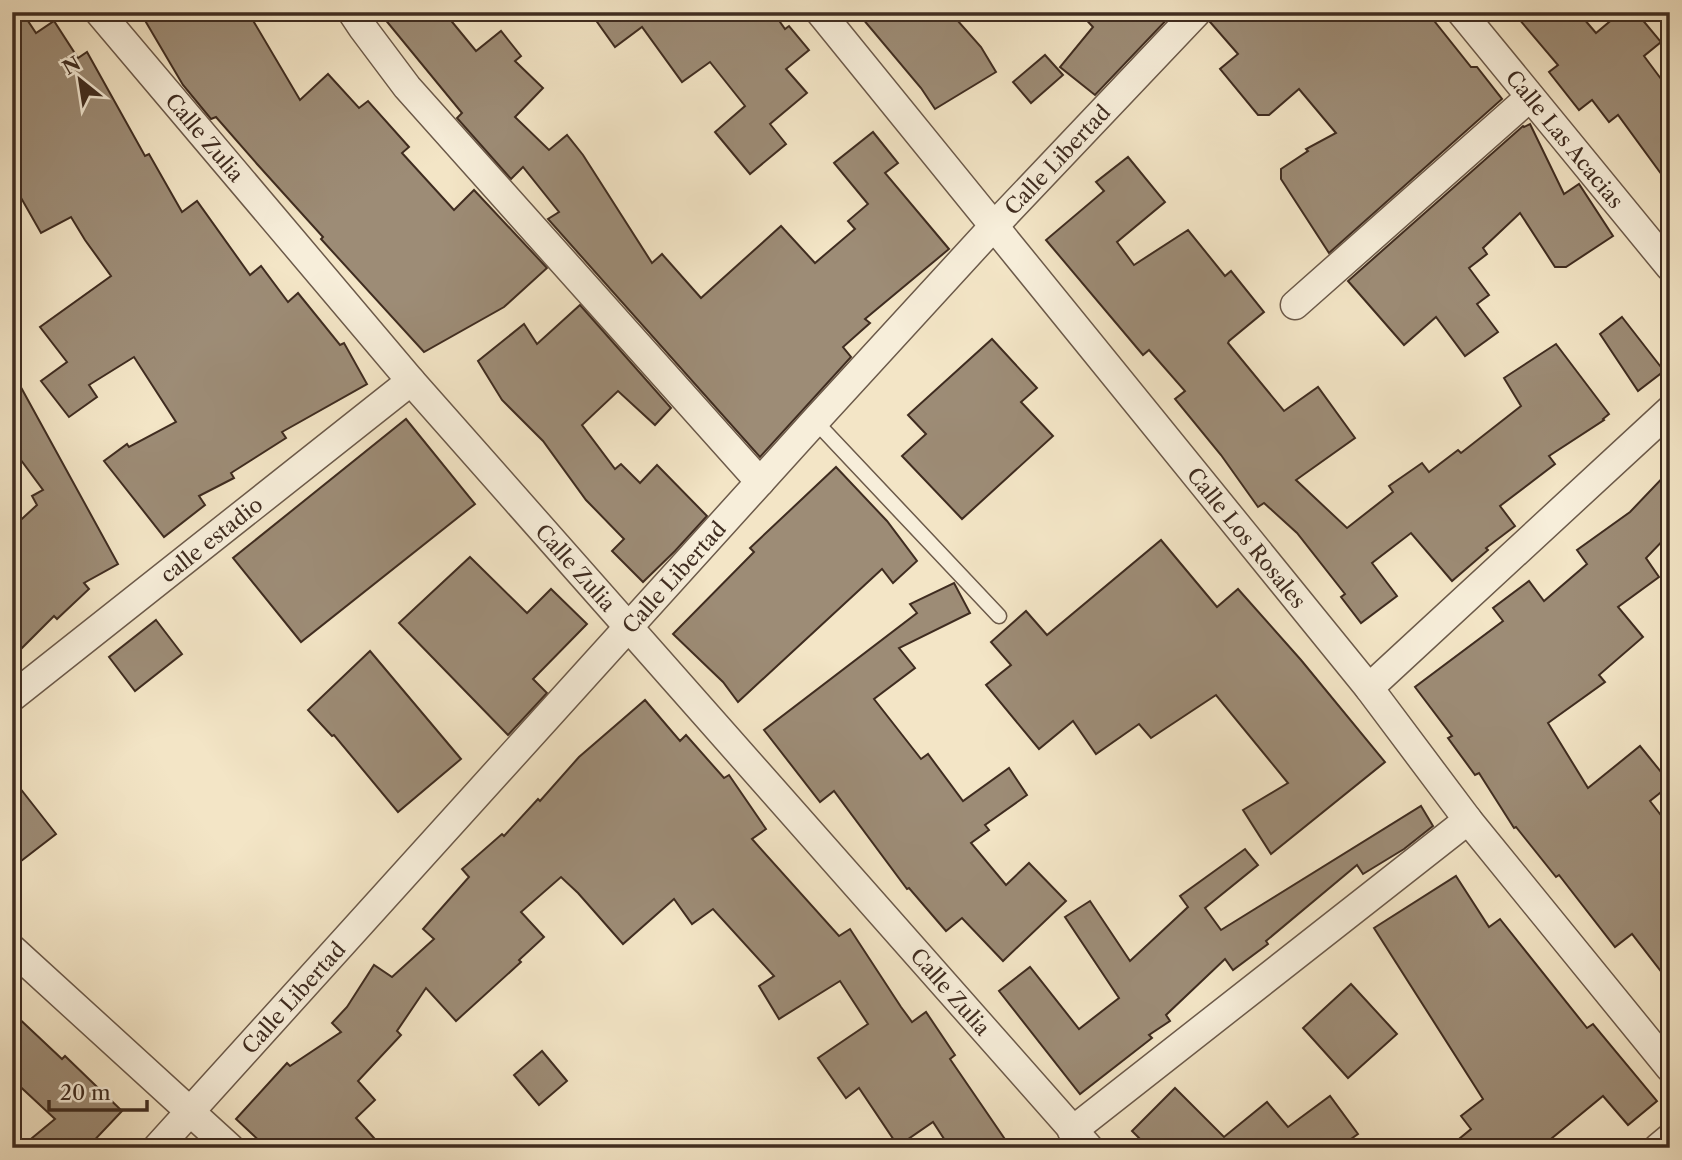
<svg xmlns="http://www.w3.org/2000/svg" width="1682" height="1160" viewBox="0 0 1682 1160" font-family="'Libre Caslon Text',serif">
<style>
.building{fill:#9d8c76;stroke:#3f2c20;stroke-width:2}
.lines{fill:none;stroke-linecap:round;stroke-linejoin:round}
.service-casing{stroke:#6c5a4a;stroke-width:17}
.minor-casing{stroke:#6c5a4a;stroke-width:31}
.service{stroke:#f7eeda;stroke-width:14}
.minor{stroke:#f7eeda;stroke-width:28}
.labels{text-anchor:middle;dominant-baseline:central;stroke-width:7;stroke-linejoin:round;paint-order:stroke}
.street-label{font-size:21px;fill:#3f2c20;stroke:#f7eeda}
</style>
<rect width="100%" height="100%" fill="#f3e5c6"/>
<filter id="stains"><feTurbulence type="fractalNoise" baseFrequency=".00286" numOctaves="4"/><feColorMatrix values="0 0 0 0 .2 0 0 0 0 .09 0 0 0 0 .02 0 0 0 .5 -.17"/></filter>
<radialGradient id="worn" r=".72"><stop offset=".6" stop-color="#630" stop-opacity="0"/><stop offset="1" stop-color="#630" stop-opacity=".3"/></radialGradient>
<!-- building -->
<g class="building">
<polygon points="12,12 22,12 36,33 54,21 78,58 87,52 145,156 149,154 182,212 197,201 250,275 261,266 288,302 298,293 340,345 344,343 367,384 282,432 286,438 231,473 234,478 199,496 205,505 164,537 104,461 127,444 129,447 176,422 134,357 89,385 97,397 69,417 41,381 67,362 40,327 111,276 85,240 71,217 41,233 12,182"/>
<polygon points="140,12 248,12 300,100 328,74 359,108 368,101 409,147 402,153 454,210 474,190 547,268 504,307 424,352 321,239 323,237 257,164 216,117 211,119 183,85"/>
<polygon points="379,12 444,12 476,51 501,31 521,56 515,61 543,88 515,117 549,150 567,135 583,155 652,263 662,254 701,298 781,226 815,263 855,229 848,221 868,204 834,163 873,132 898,163 885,173 949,249 865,319 870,323 843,347 851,357 760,457 548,219 559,212 523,167 511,179 457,118 462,113"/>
<polygon points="590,12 773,12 785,29 789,26 809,50 786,69 807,93 770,124 786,144 750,174 715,132 745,106 710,62 682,82 642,27 615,47"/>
<polygon points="857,12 950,12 981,47 996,72 935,109 921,88"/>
<polygon points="1079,12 1174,12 1095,95 1060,67 1093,27"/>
<polygon points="1213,12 1427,12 1471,67 1477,67 1502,99 1329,253 1281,179 1281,169 1308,151 1306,149 1336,133 1299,89 1269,115 1258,115 1220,69 1238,54 1210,22"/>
<polygon points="1513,12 1578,12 1596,33 1621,12 1636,12 1661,42 1644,56 1670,91 1670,186 1618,115 1609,122 1592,100 1579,110 1549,72 1558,65"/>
<polygon points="1045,55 1063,75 1031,103 1013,82"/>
<polygon points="1530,124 1564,194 1579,184 1613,236 1566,267 1555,267 1520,213 1483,248 1487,254 1469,268 1489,295 1477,304 1498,332 1465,356 1436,317 1404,345 1348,281 1523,126 1524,127"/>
<polygon points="1128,157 1165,202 1117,242 1134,265 1188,230 1225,276 1231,271 1264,312 1229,341 1228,343 1284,411 1318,387 1355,438 1296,480 1347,528 1393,492 1389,486 1422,463 1429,472 1458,450 1461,453 1521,406 1504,378 1556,344 1609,414 1603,419 1604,420 1549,456 1555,464 1500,506 1515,526 1486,548 1488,550 1452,581 1411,533 1372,563 1397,596 1361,623 1341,597 1345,594 1297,533 1264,503 1258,507 1221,455 1175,399 1185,391 1149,350 1143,355 1046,240 1104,191 1096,182"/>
<polygon points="580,305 671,408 655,425 618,391 582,425 615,469 621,464 640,483 657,465 707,516 675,551 643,582 612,551 624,539 586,500 543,441 502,400 478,361 524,324 537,344"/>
<polygon points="1622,317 1664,371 1638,391 1600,334"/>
<polygon points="992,339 1037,388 1021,402 1053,436 962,519 902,456 926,434 908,415"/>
<polygon points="12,371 118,564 84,583 89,589 57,619 54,616 12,658 12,528 37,505 32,496 43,490 12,448"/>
<polygon points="406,419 475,504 301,642 233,558"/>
<polygon points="836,467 887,521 917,561 893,583 882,569 738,702 723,682 673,634 754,552 750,548"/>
<polygon points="1670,470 1670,533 1646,558 1659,577 1618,607 1643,637 1599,675 1605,682 1548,723 1588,788 1640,746 1670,783 1670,785 1650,801 1670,827 1670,983 1632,934 1615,947 1559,875 1556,877 1516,827 1514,828 1479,773 1475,775 1448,738 1452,736 1415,687 1503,621 1493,608 1529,581 1544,601 1587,564 1577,550 1630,512"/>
<polygon points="1161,540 1217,607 1238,589 1301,660 1385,762 1271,854 1243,810 1288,783 1216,695 1151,738 1139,724 1096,754 1073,721 1039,749 986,685 1011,665 991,642 1026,611 1047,635"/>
<polygon points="470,557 527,613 551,589 587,624 533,679 547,693 508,735 399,623"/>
<polygon points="954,583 970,613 899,648 915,668 874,699 921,759 928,754 963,801 1009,768 1027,795 985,825 989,830 971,843 1006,885 1029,863 1066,901 1003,961 962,918 946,931 909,888 907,889 834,791 820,802 764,730 917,613 910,604"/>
<polygon points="156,620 182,654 135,691 109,657"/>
<polygon points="370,651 461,759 398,812 334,735 332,736 308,710"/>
<polygon points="645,700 680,741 686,735 724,778 729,775 766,829 752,839 839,936 850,929 901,1007 912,1022 926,1012 955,1055 950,1059 1011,1148 950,1148 933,1122 898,1146 859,1088 846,1098 818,1058 868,1024 840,981 779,1019 759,986 774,976 713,909 692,924 674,899 623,944 578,893 561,877 521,912 544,937 519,960 521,962 456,1021 426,988 397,1031 401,1035 358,1081 375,1100 356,1118 383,1148 267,1148 236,1119 287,1063 290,1066 341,1032 332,1023 347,1007 374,965 392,977 434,939 423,929 469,877 462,869 502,834 504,836 538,799 540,801 579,757"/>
<polygon points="12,778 56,834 12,868"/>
<polygon points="1421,806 1433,826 1404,849 1363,874 1357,865 1266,941 1268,944 1233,970 1225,959 1166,1015 1170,1021 1149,1035 1152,1038 1080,1094 999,991 1030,967 1079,1029 1119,998 1065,917 1090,901 1130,961 1188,907 1180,896 1245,849 1258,865 1205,908 1221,930"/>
<polygon points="1456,876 1489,927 1500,919 1587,1028 1593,1024 1657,1101 1628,1125 1603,1096 1540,1148 1448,1148 1471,1129 1461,1116 1483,1099 1374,928"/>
<polygon points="1351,984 1397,1034 1348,1078 1303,1028"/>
<polygon points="12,1012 62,1059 65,1056 122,1111 87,1148 20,1148 55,1119 12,1079"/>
<polygon points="542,1051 567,1081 539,1105 514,1075"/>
<polygon points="1175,1088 1224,1137 1267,1102 1288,1127 1330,1096 1358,1134 1338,1148 1149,1148 1132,1131"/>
</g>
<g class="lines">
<!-- service casing -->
<g class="service-casing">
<polyline id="service" points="815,421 999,616"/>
</g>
<!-- minor casing -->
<g class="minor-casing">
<g id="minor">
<path id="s1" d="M99,12L411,381L1089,1148"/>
<polyline points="352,12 362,27 407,87 760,482"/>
<path id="s2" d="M820,12L1369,688L1468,820L1670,1068"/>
<path id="s3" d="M1461,12L1670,267"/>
<polyline points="1295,305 1530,97"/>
<polyline points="1369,688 1670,410"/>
<path id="s4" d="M12,697L411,381"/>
<polyline points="12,949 230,1148"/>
<polyline points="1072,1131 1468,820"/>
<path id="s5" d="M157,1148L815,421L993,227L1197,12"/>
<polyline points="1658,1148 1670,1138"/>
</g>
</g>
<!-- service -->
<use href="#service" class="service"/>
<!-- minor -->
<use href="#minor" class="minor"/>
</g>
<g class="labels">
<!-- street labels -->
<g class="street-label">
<text stroke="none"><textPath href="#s1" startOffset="164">Calle Zulia</textPath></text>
<text stroke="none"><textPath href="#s3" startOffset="164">Calle Las Acacias</textPath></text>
<text stroke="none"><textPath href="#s5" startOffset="1337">Calle Libertad</textPath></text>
<text stroke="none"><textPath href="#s2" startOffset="677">Calle Los Rosales</textPath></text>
<text stroke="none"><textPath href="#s4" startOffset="254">calle estadio</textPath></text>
<text stroke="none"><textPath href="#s1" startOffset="732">Calle Zulia</textPath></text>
<text stroke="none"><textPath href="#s5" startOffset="770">Calle Libertad</textPath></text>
<text stroke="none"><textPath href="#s1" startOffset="1298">Calle Zulia</textPath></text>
<text stroke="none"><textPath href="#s5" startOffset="203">Calle Libertad</textPath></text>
</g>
</g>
<!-- margin -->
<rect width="1682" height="1160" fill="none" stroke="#f3e5c6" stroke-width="42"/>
<rect x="14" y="14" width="1654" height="1132" fill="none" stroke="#3f2c20" stroke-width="3.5"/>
<rect x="21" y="21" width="1640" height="1118" fill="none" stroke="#3f2c20" stroke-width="2"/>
<!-- north arrow -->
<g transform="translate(80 80) rotate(330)" stroke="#f7eeda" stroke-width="5" paint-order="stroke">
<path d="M0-5L12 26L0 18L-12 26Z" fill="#3f2c20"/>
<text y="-10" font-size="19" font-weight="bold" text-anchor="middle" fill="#3f2c20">N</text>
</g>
<!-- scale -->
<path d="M49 1100v10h98v-10" fill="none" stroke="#3f2c20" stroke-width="3.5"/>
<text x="60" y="1100" font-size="21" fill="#3f2c20" stroke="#f7eeda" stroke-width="5" paint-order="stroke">20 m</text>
<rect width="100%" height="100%" filter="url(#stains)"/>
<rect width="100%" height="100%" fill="url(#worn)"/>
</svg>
